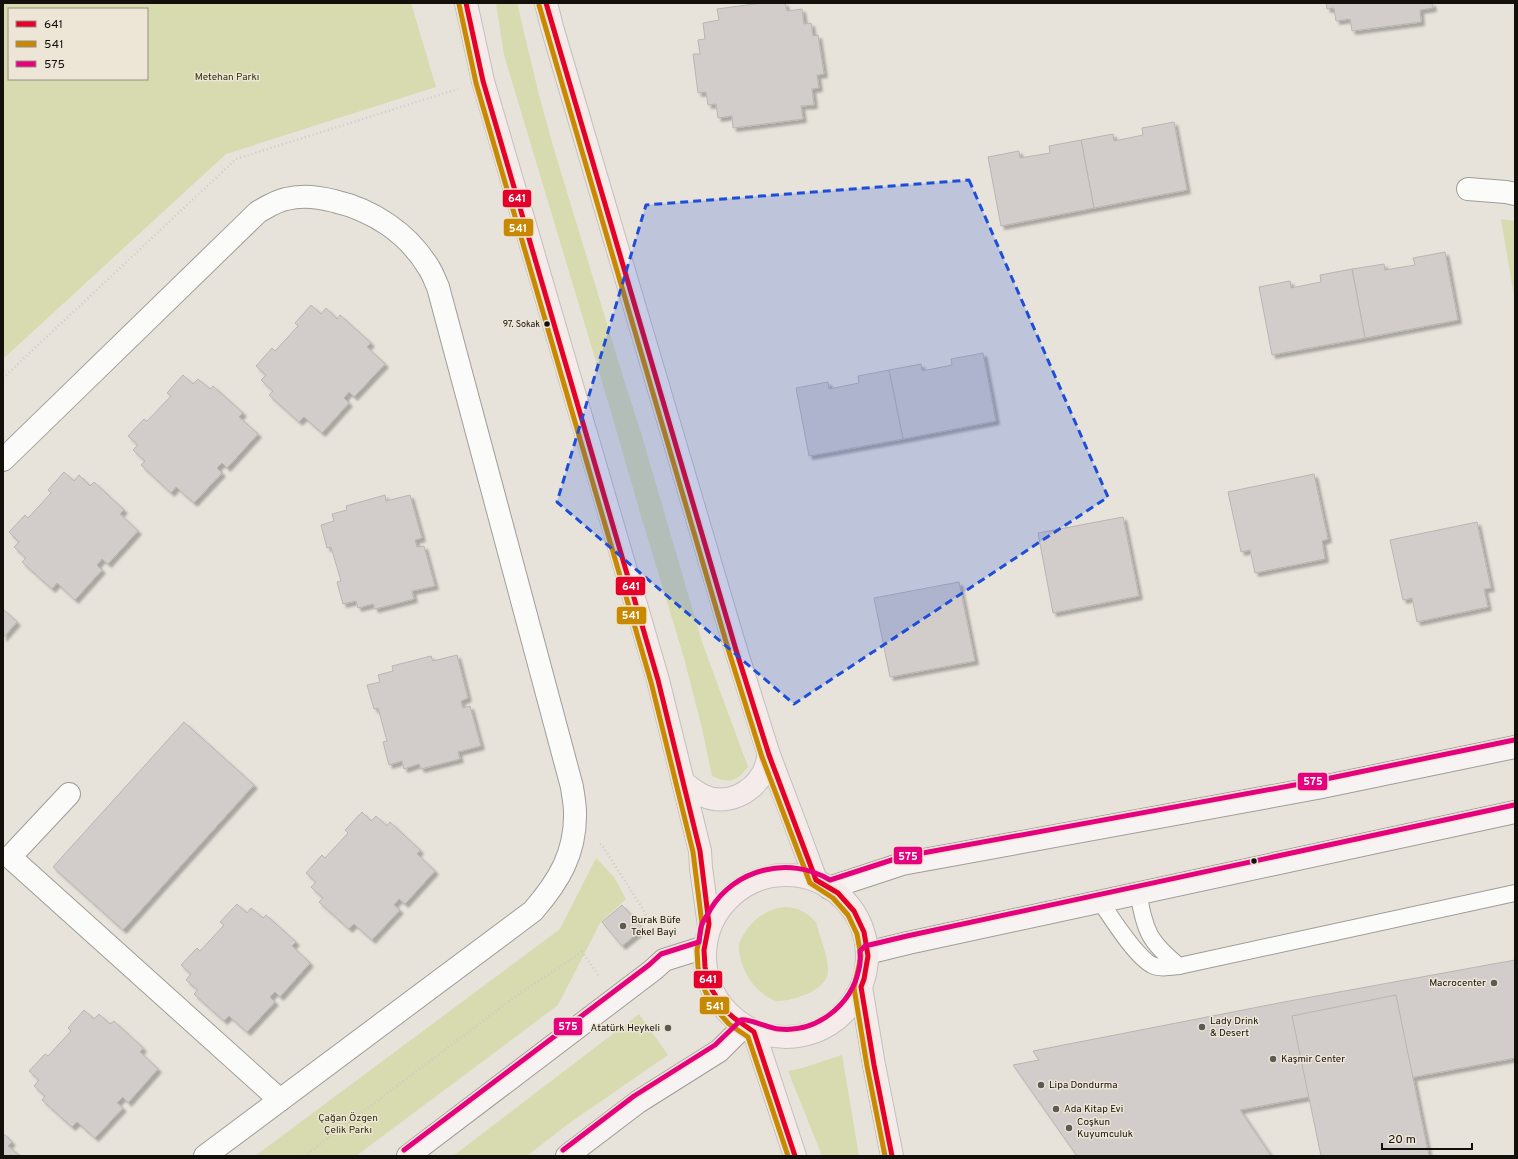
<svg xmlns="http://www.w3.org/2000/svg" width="1518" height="1159" viewBox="0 0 1518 1159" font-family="Overpass,sans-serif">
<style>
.green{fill:#d8dab0;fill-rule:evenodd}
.building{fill:#d2cdcb;stroke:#b9b5b2;filter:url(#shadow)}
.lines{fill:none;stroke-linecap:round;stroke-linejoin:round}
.lane-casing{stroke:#a09d97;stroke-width:18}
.street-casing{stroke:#a09d97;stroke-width:24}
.secondary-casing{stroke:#a09d97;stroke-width:24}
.primary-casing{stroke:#c2c0bd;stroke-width:24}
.path{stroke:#cdcbc8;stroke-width:2.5;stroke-dasharray:1 3;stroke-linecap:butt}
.lane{stroke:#fbfbfa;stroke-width:16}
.street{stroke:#fbfbfa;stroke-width:22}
.secondary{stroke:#f7f3f2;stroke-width:22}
.primary{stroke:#f4ebea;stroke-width:22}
.bus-1-casing{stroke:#ede5d5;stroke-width:8}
.bus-2-casing{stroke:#ede5d5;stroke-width:8}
.bus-3-casing{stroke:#ede5d5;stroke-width:8}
.bus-1{stroke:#e4002b;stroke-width:5}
.bus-2{stroke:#c98802;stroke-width:5}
.bus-3{stroke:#e5007d;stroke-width:5}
.marked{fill:#1d4ed8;fill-opacity:0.2;stroke:#1d4ed8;stroke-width:3;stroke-dasharray:8 5;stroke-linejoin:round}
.bus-dot{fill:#13100b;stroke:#ede5d5;stroke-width:1.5}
.poi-dot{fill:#5d5a54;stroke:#ede5d5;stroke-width:1.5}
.labels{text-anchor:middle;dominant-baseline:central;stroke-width:3;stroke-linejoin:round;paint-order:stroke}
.bus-label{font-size:9px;fill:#13100b;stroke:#ede5d5;text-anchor:end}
.park-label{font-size:10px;fill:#2d2f0c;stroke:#ede5d5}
.poi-label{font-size:10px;fill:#13100b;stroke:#ede5d5;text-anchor:start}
.line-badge{stroke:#ede5d5;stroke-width:1.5}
.badge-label{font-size:11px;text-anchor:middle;font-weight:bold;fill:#fff}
</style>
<defs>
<filter id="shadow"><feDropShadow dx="3.5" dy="3.5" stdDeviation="1" flood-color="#0004"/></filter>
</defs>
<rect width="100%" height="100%" fill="#e7e3db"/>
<!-- green -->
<g class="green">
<path d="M3,3H411L436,87L226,154L3,359ZM9,9H147V79H9Z"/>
<path d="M496,3H517L539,95L553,146L625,383L642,436L702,642L748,767C736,782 730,784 712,776L702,728L684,658L641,516L606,395L504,55Z"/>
<polygon points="1501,219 1515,221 1515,302"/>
<polygon points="596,858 614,877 626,899 600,923 558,1005 356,1156 255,1156 560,929"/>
<path d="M786,907C799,908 806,912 816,922C819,935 828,956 828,969C829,988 803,997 788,1000C784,1000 779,1002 776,1001C755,994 738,967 739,945C740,940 744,934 747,929C757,916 770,908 786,907Z"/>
<polygon points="639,1014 668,1055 568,1124 527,1156 453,1156"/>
<polygon points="842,1055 859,1156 822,1156 788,1071 802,1068"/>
</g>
<!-- building -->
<g class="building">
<polygon points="761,3 785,3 787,11 802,9 804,24 811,23 813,36 818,35 824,74 817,75 819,88 812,89 814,105 801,106 803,119 733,128 732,116 718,118 716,104 708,105 706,92 698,93 693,54 700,54 698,40 705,39 703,23 719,20 717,9"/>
<polygon points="1326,3 1432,3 1433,8 1420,10 1421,22 1352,31 1350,19 1336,21 1334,8 1327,9"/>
<polygon points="1174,122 1187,190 1094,208 1081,140 1113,134 1114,141 1143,135 1142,128"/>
<polygon points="1081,140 1094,208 1001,226 988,157 1019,151 1020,158 1050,153 1049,146"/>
<polygon points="1445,252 1458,320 1365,338 1352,269 1384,264 1385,270 1415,265 1413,258"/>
<polygon points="1352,269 1365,338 1272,355 1259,287 1290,281 1291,288 1321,282 1320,275"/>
<polygon points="311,305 321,314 326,308 337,319 340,315 371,343 367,347 385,364 354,397 349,392 344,398 349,403 322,433 304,417 299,422 269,395 273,391 261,380 266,375 256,366 272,348 275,351 298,326 295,323"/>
<polygon points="983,353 996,421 903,439 889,370 921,364 922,371 952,365 951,359"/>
<polygon points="889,370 903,439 809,456 796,388 828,382 829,389 859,383 858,376"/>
<polygon points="183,375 193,384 198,379 210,389 213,386 243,413 239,417 258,434 227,468 222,463 217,468 222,473 194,503 176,487 171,493 141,465 145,461 133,450 138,445 128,436 144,419 147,421 171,396 167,393"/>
<polygon points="64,472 74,481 79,475 90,486 94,482 124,510 120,514 138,531 108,564 102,559 97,565 102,570 75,600 57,583 52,589 22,562 26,558 14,547 19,542 9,532 25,515 28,518 51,493 48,490"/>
<polygon points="1314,474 1328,539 1322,541 1325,559 1255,573 1250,550 1241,552 1228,492"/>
<polygon points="385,495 386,501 410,495 422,538 415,540 417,547 424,546 435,586 412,591 414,599 375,609 373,604 358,608 356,601 343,604 337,582 341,581 331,547 327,548 321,525 334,521 332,514 347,510 346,506"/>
<polygon points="1123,517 1139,596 1053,613 1038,533"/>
<polygon points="1477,522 1491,588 1484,589 1488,607 1417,622 1412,598 1403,600 1390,540"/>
<polygon points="959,582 975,661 890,677 874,598"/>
<polygon points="3,609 17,622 3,638"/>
<polygon points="457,655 468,698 461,701 463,708 470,706 481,746 458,752 460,759 421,769 419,764 404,769 402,761 389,765 383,742 387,741 378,708 374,709 367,685 380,682 378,675 393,671 392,666 431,656 433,661"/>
<polygon points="184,722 254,785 123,930 53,867"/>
<polygon points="362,812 371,821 376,816 387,826 390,822 420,850 417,854 435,871 405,904 399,899 394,905 400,910 372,940 354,924 349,929 319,902 323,898 311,887 316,882 306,873 322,855 325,858 348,833 345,830"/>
<polygon points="237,904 247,913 251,908 263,918 266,915 296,942 292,946 310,963 280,997 275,992 270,997 275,1002 247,1032 229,1016 224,1021 194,994 198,990 186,980 191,974 181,965 197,948 200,951 224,925 220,922"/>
<polygon points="622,905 643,929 622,946 602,922"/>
<polygon points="1515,960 1515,1058 1240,1110 1271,1156 1077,1156 1013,1065 1039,1060 1033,1051 1284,1002"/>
<polygon points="1396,995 1429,1156 1321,1156 1292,1016"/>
<polygon points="84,1010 94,1019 99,1014 110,1024 114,1021 143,1048 140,1052 158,1069 128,1103 123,1097 117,1103 123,1108 95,1138 77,1122 72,1127 42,1100 45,1096 34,1086 39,1080 29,1071 45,1054 48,1056 71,1031 68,1028"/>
<polygon points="3,1133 12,1142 8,1146 20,1156 3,1156"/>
</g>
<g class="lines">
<!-- lane casing -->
<g class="lane-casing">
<g id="lane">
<path d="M1138,893C1146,932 1148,941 1179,966"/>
<path d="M1100,901C1111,917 1135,956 1152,965C1160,969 1170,967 1179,966L1515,893"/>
</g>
</g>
<!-- street casing -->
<g class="street-casing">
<g id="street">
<polyline points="1468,189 1506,192 1515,194"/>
<path d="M3,460L258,212C267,207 276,201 286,199C301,195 319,197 334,201C373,210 408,233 429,268C433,274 435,281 438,287L572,787C573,795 575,804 575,812C576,853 559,881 533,911L205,1156"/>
<polyline points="69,794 10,857 280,1100"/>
</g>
</g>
<!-- secondary casing -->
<g class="secondary-casing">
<g id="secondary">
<polyline points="829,888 902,864 1317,788 1515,747"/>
<polyline points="867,953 908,943 1515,812"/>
<polyline points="408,1156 653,970 664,960 705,947"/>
<polyline points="567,1156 638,1102 719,1051 744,1026"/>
</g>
</g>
<!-- primary casing -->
<g class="primary-casing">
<g id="primary">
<polyline points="466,3 483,81 658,680 700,851 701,868 709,926"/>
<polyline points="546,3 552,27 736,650 769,755 793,818 816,880"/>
<path d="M683,782C689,787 697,793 704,796C727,806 752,793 763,773C766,768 767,761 769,755"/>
<circle cx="786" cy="956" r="81"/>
<polyline points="861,987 874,1065 892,1156"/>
<polyline points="754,1032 795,1156"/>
</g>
</g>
<!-- path -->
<g class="path">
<polyline points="3,378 236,159 458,89"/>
<polyline points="600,844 602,845 644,911 650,926"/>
<polyline points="304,1156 519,994 582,952 599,976"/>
</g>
<!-- lane -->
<use href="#lane" class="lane"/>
<!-- street -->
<use href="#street" class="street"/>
<!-- secondary -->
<use href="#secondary" class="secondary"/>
<!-- primary -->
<use href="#primary" class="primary"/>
<!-- bus-1 casing -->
<g class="bus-1-casing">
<g id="bus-1">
<polyline points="466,3 483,81 658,680 700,851 709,924 704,950 705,967 708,979 712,990 725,1010 734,1018 754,1032 795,1156"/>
<polyline points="546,3 736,650 769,755 816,880 838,893 854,911 864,932 868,956 864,979 861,987 874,1065 892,1156"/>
</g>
</g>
<!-- bus-2 casing -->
<g class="bus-2-casing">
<g id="bus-2">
<polyline points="459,4 476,83 651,682 693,852 702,924 697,950 698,967 701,980 706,993 720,1014 729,1024 748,1037 788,1156"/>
<polyline points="539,5 729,652 762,757 810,883 833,898 848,915 857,934 861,956 854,988 867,1066 885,1156"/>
</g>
</g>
<!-- bus-3 casing -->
<g class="bus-3-casing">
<g id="bus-3">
<path d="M404,1150L649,965L661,954L699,942C700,936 700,929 702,924C704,919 708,915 710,910C734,869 789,855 830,880L901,857L1316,781L1514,740"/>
<path d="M563,1150L634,1096L715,1045L741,1020C748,1018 768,1028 779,1029C816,1033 851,1006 859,969C861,963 860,957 860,951L865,946L907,936L1514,805"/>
</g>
</g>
<!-- bus-1 -->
<use href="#bus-1" class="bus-1"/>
<!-- bus-2 -->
<use href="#bus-2" class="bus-2"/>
<!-- bus-3 -->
<use href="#bus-3" class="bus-3"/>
</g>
<!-- marked area -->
<path class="marked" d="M969,180L1108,497L794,704L557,502L646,205Z"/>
<!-- markers -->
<g class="bus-dot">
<circle cx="547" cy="324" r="3.5"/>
<circle cx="1254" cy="861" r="3.5"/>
</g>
<g class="poi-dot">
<circle cx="623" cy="926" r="4"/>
<circle cx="1494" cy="983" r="4"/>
<circle cx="1202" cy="1027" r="4"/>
<circle cx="668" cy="1028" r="4"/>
<circle cx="1273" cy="1059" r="4"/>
<circle cx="1041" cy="1085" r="4"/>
<circle cx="1056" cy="1109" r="4"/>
<circle cx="1069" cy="1128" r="4"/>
</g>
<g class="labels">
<!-- bus labels -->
<g class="bus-label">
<text x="540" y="324">97. Sokak</text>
</g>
<!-- park labels -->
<g class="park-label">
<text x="227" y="77">Metehan Parkı</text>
<text x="348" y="1118">Çağan Özgen<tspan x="348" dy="12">Çelik Parkı</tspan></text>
</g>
<!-- poi labels -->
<g class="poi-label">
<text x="631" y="920">Burak Büfe<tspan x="631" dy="12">Tekel Bayi</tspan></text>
<text x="1486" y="983" text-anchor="end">Macrocenter</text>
<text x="1210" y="1021">Lady Drink<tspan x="1210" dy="12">&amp; Desert</tspan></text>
<text x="660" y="1028" text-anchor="end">Atatürk Heykeli</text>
<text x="1281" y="1059">Kaşmir Center</text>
<text x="1049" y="1085">Lipa Dondurma</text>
<text x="1064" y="1109">Ada Kitap Evi</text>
<text x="1077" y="1122">Coşkun<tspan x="1077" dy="12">Kuyumculuk</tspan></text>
</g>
</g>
<g class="line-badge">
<rect x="502" y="189" width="30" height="19" rx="4" fill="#e4002b"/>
<rect x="503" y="218" width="31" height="19" rx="4" fill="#c98802"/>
<rect x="615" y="576" width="31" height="20" rx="4" fill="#e4002b"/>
<rect x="616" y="606" width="31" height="19" rx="4" fill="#c98802"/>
<rect x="1297" y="772" width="31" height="19" rx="4" fill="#e5007d"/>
<rect x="893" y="846" width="30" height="19" rx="4" fill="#e5007d"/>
<rect x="693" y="970" width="30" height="19" rx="4" fill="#e4002b"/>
<rect x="699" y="996" width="31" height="19" rx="4" fill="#c98802"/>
<rect x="553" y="1017" width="30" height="19" rx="4" fill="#e5007d"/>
</g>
<g class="badge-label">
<text x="517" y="202">641</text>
<text x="518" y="232">541</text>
<text x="631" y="590">641</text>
<text x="631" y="619">541</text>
<text x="1313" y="785">575</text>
<text x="908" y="860">575</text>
<text x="708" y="983">641</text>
<text x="715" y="1010">541</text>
<text x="568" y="1030">575</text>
</g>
<!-- border -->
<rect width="1518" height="1159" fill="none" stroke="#13100b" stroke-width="8"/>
<!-- legend -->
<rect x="8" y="8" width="140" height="72" fill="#ede5d5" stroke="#969084"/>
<rect x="16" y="21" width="20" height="6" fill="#e4002b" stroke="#969084"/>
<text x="44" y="28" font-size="12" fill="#13100b">641</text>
<rect x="16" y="41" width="20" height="6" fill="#c98802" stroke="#969084"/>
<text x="44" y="48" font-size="12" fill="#13100b">541</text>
<rect x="16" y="61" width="20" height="6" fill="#e5007d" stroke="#969084"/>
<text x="44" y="68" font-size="12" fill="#13100b">575</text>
<!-- scale -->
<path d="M1382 1143v6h90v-6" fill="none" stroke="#13100b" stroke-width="2"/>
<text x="1388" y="1143" font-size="12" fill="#13100b" stroke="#ede5d5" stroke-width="3" paint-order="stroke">20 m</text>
</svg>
